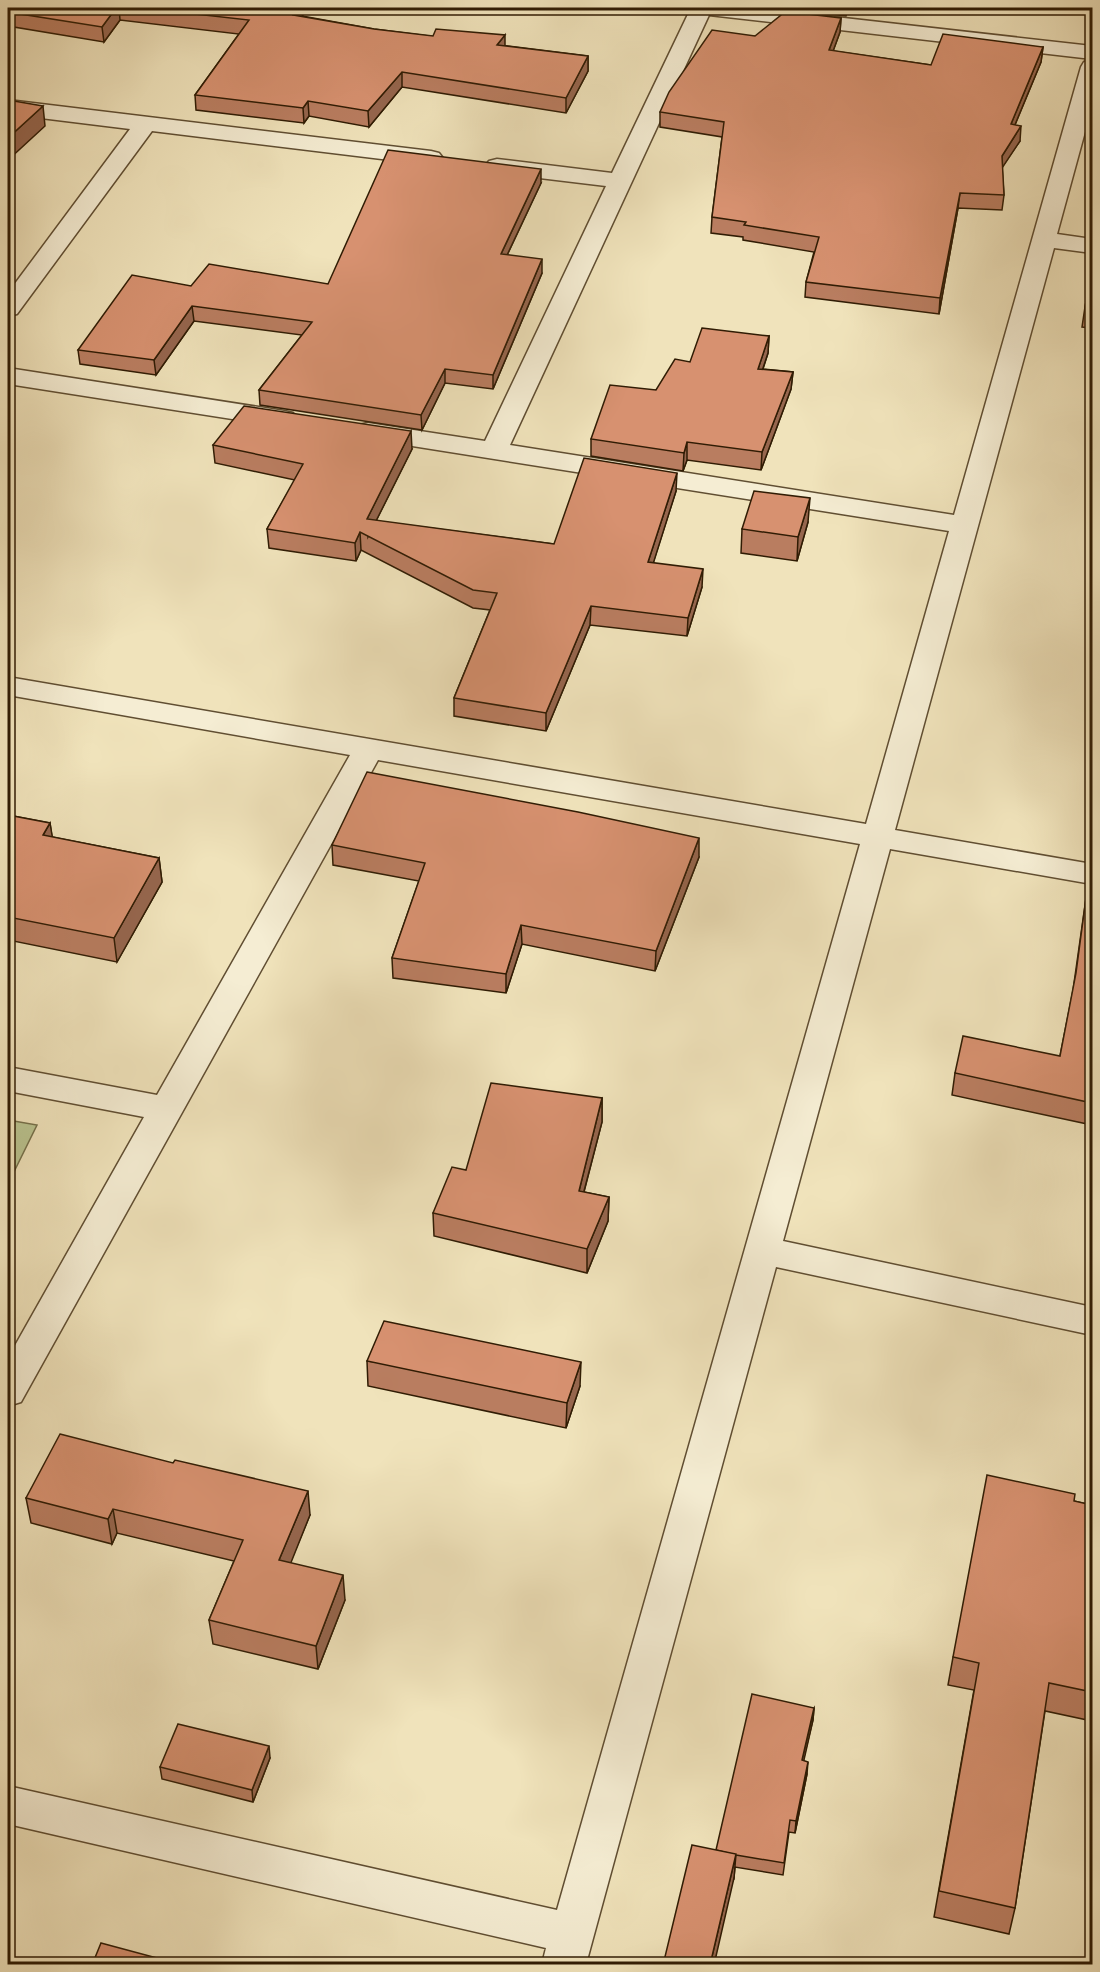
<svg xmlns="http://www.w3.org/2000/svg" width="1100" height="1972" viewBox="0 0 1100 1972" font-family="'IM FELL Double Pica',serif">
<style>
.green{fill:#bac490;stroke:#75704a;stroke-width:1.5}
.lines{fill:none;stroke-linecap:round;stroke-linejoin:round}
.minor-casing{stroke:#604e32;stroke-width:3}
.minor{fill:#f5edd3;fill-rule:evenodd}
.wall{fill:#b97d60;stroke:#301c04;stroke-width:1.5}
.shaded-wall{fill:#96664e;stroke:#301c04;stroke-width:1.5}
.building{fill:#d79170;stroke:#301c04;stroke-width:1.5}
</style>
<rect width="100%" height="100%" fill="#f0e3bb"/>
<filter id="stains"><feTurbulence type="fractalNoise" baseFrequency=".00333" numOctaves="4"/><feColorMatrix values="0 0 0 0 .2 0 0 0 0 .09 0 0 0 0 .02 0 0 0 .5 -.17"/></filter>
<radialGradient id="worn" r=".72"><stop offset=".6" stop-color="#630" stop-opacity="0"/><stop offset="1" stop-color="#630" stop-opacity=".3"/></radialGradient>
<!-- green -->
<polygon class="green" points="8,1120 37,1125 8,1184"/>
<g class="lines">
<!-- minor casing -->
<g class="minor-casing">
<g id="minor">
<polygon points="691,8 756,8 1092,46 1092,59 709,15 510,445 954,515 1081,67 1084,62 1092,60 1092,106 1057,234 1092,239 1092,253 1054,248 895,830 1092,864 1092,884 890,849 783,1241 1092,1307 1092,1335 776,1267 586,1964 542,1964 546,1948 8,1824 8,1786 557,1910 860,844 378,760 21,1402 8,1406 8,1358 144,1117 8,1091 8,1067 157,1095 350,755 8,695 8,677 866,824 949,531 368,439 359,437 355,431 359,425 368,423 485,441 606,186 497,173 489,171 485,166 489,161 497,159 612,173"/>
<polygon points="8,100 431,151 439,153 443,158 439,163 431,165 152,131 17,314 8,316 8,293 130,129 8,114"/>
<polygon points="8,368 284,411 293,413 297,419 293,425 284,427 8,384"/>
</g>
</g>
<!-- minor -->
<use href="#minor" class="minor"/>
</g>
<!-- wall -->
<g class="wall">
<polygon points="8,8 307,8 302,16 374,29 588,56 588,71 566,113 402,87 369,127 309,116 304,123 196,110 195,95 239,34 120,20 104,42 8,26"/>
<polygon points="788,8 849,8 846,16 788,9"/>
<polygon points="841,18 840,32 833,51 931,65 1043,47 1041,62 1015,125 1020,141 1002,167 1004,195 1002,210 958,208 939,314 805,297 806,282 814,252 743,240 743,237 711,233 712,217 722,137 660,127 660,112 755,36"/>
<polygon points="541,183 507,255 542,273 493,389 445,383 422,430 260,405 259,390 302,335 194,321 156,375 80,364 78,350 191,286 328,284"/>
<polygon points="1092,270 1092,328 1082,327 1085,307"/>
<polygon points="769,336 768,353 763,369 793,372 791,389 761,470 687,460 683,471 591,456 591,439 656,390"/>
<polygon points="213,445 412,449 376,521 554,544 676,491 653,563 702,587 687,636 590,625 546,731 454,716 454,698 490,610 473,608 361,550 356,561 269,548 267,529 295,480 215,463"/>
<polygon points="808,522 797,561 741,553 742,529"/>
<polygon points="1092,794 1092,823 1088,822"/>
<polygon points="8,815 50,823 52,837 159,858 162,882 117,962 8,940"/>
<polygon points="332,845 699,857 655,971 522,944 506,993 393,978 392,958 419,881 333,865"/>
<polygon points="1086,898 1092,899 1092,1125 952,1095 955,1073 1060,1056 1073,990"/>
<polygon points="602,1098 602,1122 584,1192 609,1197 608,1221 587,1273 434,1236 433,1213 466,1170"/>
<polygon points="367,1361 580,1386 566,1428 368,1386"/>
<polygon points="26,1498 310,1515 290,1563 345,1600 318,1669 213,1644 209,1620 234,1561 117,1533 112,1544 31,1523"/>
<polygon points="1074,1501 1092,1505 1092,1721 1045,1711 1015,1908 1009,1934 934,1917 974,1690 948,1685 953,1657"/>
<polygon points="814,1708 813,1720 803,1761 807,1774 795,1833 789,1832 783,1875 735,1867 734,1878 716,1850"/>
<polygon points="270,1758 253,1802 162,1779 160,1767"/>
</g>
<!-- shaded-wall -->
<g class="shaded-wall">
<polygon points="116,8 119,8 120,20 104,42 102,27"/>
<polygon points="298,8 307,8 294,30 293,15"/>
<polygon points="841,18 840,32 828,65 829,50"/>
<polygon points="505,35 505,50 497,45"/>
<polygon points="1043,47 1041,62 1009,139 1011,124"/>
<polygon points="588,56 588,71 566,113 566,98"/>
<polygon points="402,72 402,87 369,127 368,111"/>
<polygon points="308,101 309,116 304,123 303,108"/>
<polygon points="43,106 45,126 8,160 8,138"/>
<polygon points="1021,126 1020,141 1000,171 1002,156"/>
<polygon points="541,169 541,183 501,268 501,254"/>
<polygon points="960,193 958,208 939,314 940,298"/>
<polygon points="542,259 542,273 493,389 493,375"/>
<polygon points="9,260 11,272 8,277 8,263"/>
<polygon points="192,306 194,321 156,375 154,360"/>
<polygon points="769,336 768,353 757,386 758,369"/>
<polygon points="445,369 445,383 422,430 421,415"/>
<polygon points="793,372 791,389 761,470 762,452"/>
<polygon points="411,431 412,449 368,537 367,519"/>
<polygon points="687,442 687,460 683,471 684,453"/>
<polygon points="677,473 676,491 648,580 648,562"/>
<polygon points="810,498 808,522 797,561 798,537"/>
<polygon points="360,532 361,550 356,561 355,543"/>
<polygon points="703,569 702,587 687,636 688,618"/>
<polygon points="591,606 590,625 546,731 546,713"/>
<polygon points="50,823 54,847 43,835"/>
<polygon points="699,838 699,857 655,971 656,951"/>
<polygon points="159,858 162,882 117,962 114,938"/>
<polygon points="521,925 522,944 506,993 506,974"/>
<polygon points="602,1098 602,1122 578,1214 579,1191"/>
<polygon points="609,1197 608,1221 587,1273 587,1249"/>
<polygon points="581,1362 580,1386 566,1428 567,1403"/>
<polygon points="308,1491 310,1515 282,1585 279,1560"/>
<polygon points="113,1509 117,1533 112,1544 108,1519"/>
<polygon points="343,1575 345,1600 318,1669 316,1646"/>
<polygon points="814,1708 813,1720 801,1773 802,1760"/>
<polygon points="269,1746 270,1758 253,1802 252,1790"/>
<polygon points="808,1762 807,1774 795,1833 796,1821"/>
<polygon points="736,1854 734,1878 714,1965 710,1965"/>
</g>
<!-- building -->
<g class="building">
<polygon points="8,8 116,8 102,27 8,12"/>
<polygon points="142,8 298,8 293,15 374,29 433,36 436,29 505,35 497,45 588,56 566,98 402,72 368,111 308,101 303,108 195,95 249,20"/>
<polygon points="782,11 841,18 829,50 931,65 943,34 1043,47 1011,124 1021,126 1002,156 1004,195 960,193 940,298 806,282 819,237 744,225 746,222 712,217 724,122 660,112 669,92 712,30 755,36 781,15"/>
<polygon points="8,100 43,106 8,138"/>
<polygon points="388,150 541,169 501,254 542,259 493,375 445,369 421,415 259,390 312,322 192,306 154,360 78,350 132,275 191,286 209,264 328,284"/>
<polygon points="1092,270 1092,308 1085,307"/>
<polygon points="702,328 769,336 758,369 793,372 762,452 687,442 684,453 591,439 610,385 656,390 675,359 690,362"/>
<polygon points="244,406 411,431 367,519 554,544 584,458 677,473 648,562 703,569 688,618 591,606 546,713 454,698 497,593 473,590 360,532 355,543 267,529 303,464 213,445"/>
<polygon points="754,491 810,498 798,537 742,529"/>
<polygon points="367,772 578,812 699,838 656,951 521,925 506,974 392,958 425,863 332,845"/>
<polygon points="8,815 50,823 43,835 159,858 114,938 8,917"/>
<polygon points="1086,898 1092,899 1092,1103 955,1073 963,1036 1060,1056 1076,973"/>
<polygon points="491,1083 602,1098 579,1191 609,1197 587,1249 433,1213 452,1167 466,1170"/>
<polygon points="384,1321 581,1362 567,1403 367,1361"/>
<polygon points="60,1434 173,1463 175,1460 308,1491 279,1560 343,1575 316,1646 209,1620 243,1540 113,1509 108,1519 26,1498"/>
<polygon points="987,1475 1075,1494 1074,1501 1092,1505 1092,1692 1049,1683 1015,1908 939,1891 979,1663 953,1657"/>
<polygon points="752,1694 814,1708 802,1760 808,1762 796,1821 790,1820 784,1863 736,1855 716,1850"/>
<polygon points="178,1724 269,1746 252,1790 160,1767"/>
<polygon points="692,1845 736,1854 710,1965 663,1965"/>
<polygon points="101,1943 168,1961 166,1965 92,1965"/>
</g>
<!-- margin -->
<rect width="1100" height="1972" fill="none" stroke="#f0e3bb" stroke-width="30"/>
<rect x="9" y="9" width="1082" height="1954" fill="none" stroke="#301c04" stroke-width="3"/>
<rect x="15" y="15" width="1070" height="1942" fill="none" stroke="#301c04" stroke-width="1.5"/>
<rect width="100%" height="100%" filter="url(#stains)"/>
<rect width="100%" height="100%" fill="url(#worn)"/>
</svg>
